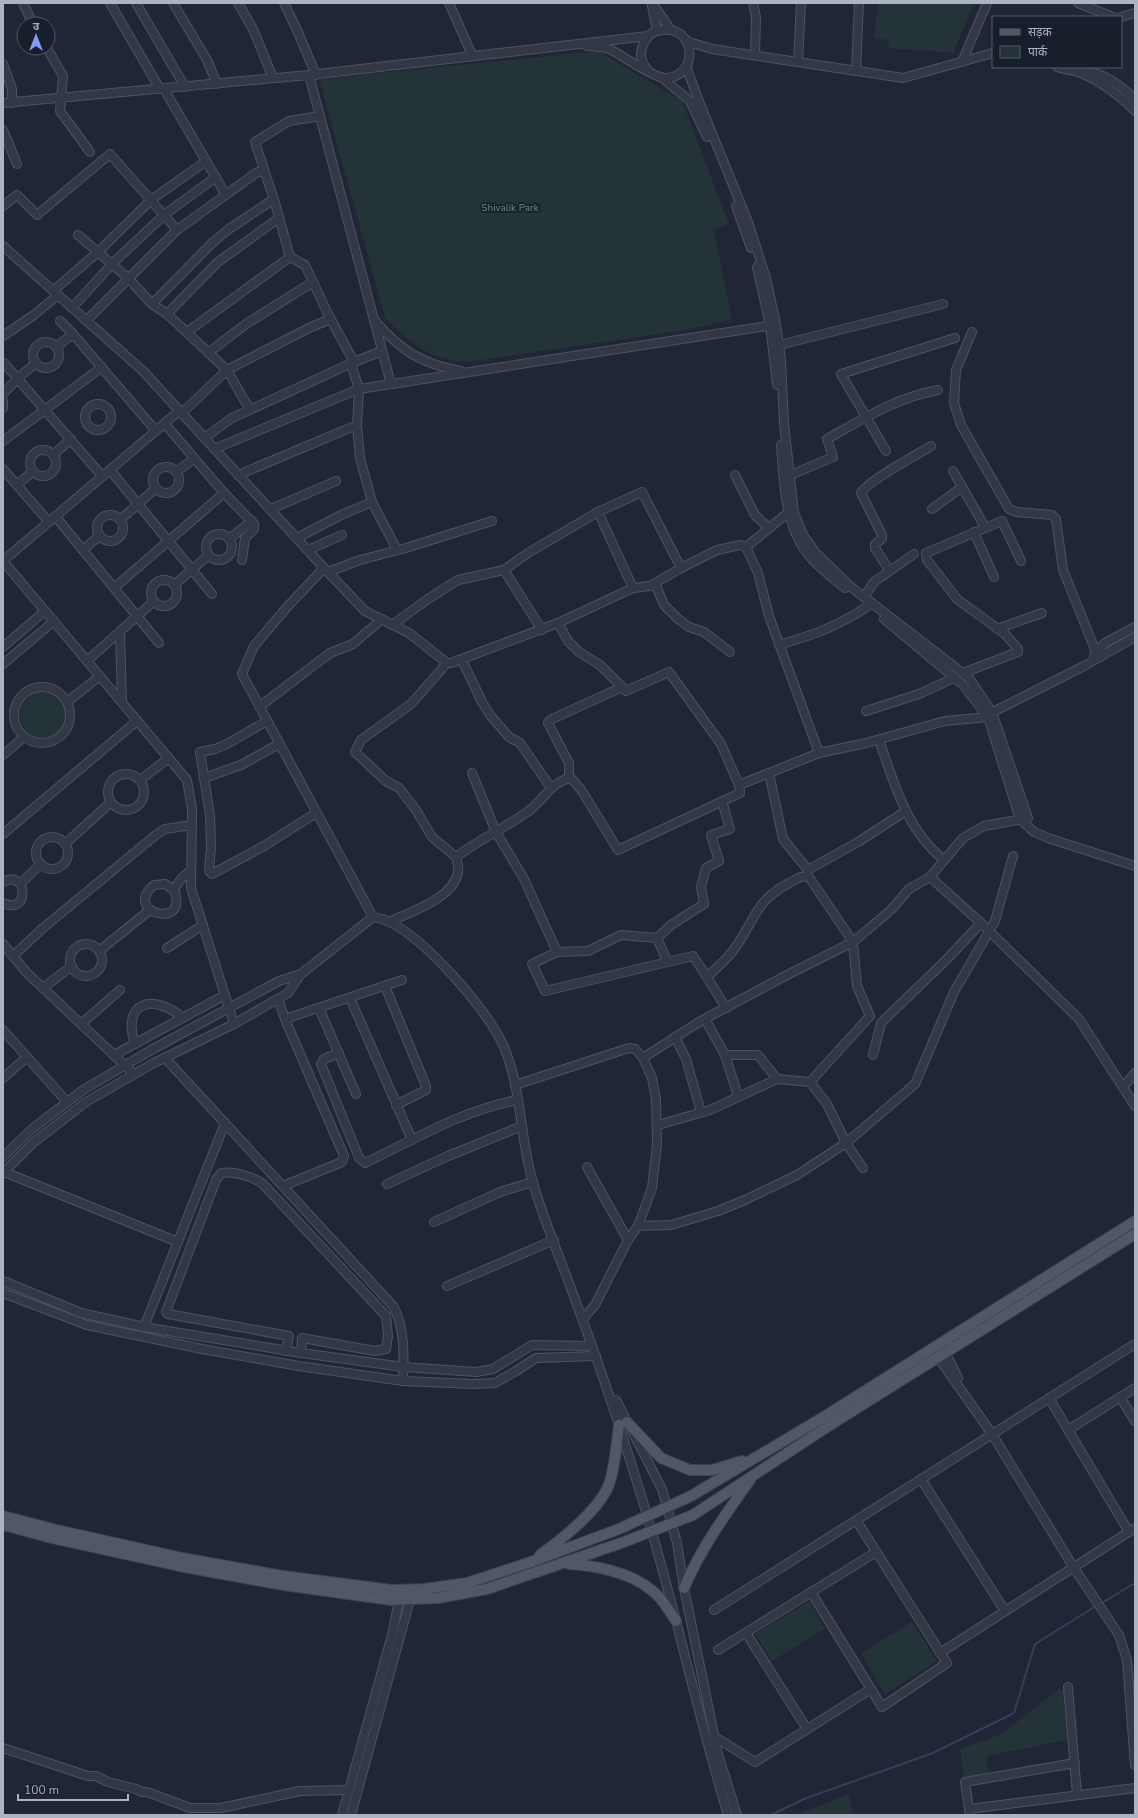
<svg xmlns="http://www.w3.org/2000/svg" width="1138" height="1818" viewBox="0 0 1138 1818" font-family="'Nunito Sans','Noto Sans Devanagari',sans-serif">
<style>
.green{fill:#233338}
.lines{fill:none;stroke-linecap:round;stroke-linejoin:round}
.stream{stroke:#333f5d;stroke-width:2}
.minor-casing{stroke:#4e5361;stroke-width:10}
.major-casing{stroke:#3d4250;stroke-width:12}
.minor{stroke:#333847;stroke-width:8}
.major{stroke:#515767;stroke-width:10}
.labels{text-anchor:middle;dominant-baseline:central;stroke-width:3.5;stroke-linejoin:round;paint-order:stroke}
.park-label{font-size:10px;fill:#669377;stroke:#191e2b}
</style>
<rect width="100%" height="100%" fill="#202636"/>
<!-- green -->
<g class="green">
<polygon points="878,3 974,3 953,53 889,48 888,40 874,38"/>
<path d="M598,51L682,101L729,224L714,229L732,320L680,331L466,362C430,360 409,342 385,318L319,79Z"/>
<circle cx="43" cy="715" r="23"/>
<polygon points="809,1601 825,1629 772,1661 755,1634"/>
<polygon points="912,1622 937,1661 885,1694 861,1653"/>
<polygon points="1060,1688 1063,1692 1067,1740 987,1756 988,1776 964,1780 960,1749 1000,1735"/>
<polygon points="849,1794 853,1815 797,1815"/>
</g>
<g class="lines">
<!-- stream -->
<g class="stream">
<polyline points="1100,1604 1135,1583"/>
<polyline points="771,1815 804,1799 933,1753 1014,1713 1035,1644 1096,1606"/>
</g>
<!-- minor casing -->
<g class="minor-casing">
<g id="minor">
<polyline points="23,3 33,24"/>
<polyline points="110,3 160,89"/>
<polyline points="136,3 185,87"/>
<polyline points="173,3 207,60 217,84"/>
<polyline points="238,3 253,29 273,78"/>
<polyline points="284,3 297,30 316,75"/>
<polyline points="449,3 472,55"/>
<polyline points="652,3 671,30"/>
<polyline points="753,3 756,17 755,55"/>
<polyline points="1078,3 1113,17"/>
<polyline points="652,6 657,31"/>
<polyline points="1121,17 1135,13"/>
<polyline points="686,41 712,49 903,78 993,53"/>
<path d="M587,46C594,47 604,46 611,50C623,56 653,77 664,78C699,79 698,25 661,30C652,31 646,37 643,45C639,54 641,63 648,70"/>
<polyline points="47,48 63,76 60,111 90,152"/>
<polyline points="798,61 801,3"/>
<polyline points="962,62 987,3"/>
<polyline points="3,64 12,89 12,103"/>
<polyline points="686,66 698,99 748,222 766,278 776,324 781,360 784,423 794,513 803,535 815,552 851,587 969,678 992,712 1028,818 984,826 963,838 930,877 981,923 1079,1019 1135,1106"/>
<path d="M1057,67C1063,69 1069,70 1075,71C1099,79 1118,94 1135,111"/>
<polyline points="856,71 859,3"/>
<path d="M1078,71C1100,70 1120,84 1135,100"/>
<polyline points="309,75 391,384"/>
<polyline points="661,77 690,101 707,137"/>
<polyline points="164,89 226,195"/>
<polyline points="3,103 309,75 648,36"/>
<polyline points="320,116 289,121 255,142 275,203 290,257 305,265 328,314 354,362"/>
<polyline points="3,130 17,164"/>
<polyline points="3,206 17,195 37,215 110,154 177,230"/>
<polyline points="736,206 751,248"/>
<polyline points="78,235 128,278 152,304 167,314 227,370 250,410"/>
<path d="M3,246L143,371L324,568L288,606L254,646L242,674L373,917C377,918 383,919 387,921C423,936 489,1011 504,1047C522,1091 520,1139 533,1183C545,1224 563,1265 577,1305C600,1366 620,1427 639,1489C673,1596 695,1707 728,1815"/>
<polyline points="757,267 770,325 777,385"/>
<polyline points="53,291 98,252 151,200 206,161"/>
<polyline points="152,304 212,243 229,229 274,199"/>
<polyline points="72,308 112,264 164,215 216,177"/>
<polyline points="167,314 218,262 279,218"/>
<polyline points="60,321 73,334 156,431"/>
<polyline points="86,321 177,230 256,173 264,170"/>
<path d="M375,321C401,351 422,364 461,371"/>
<polyline points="187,332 290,257"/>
<polyline points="972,332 956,370 954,403 961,425 1009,509 1017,512 1052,515 1056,519 1063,570 1096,652"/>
<polyline points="3,336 34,315 58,295"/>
<circle cx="46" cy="355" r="13"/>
<polyline points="779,345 943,304"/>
<polyline points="56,347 73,334"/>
<polyline points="208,353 246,324 313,282"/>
<polyline points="4,363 102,476"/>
<polyline points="3,394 18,378 36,363"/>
<polyline points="3,401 3,408"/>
<circle cx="98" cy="417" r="13"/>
<polyline points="182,413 227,370 311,327 331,319"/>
<polyline points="165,424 224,493 254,524 254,529 245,538 242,560"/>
<polyline points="204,438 232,418 354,362 382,351"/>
<polyline points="3,441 102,367"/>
<path d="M781,445C784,483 784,529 812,559C822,570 834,579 845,588"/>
<polyline points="214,449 359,389 351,364"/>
<circle cx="43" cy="463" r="13"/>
<polyline points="886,451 841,374 955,338"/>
<polyline points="53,455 71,439"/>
<circle cx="166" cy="480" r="13"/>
<polyline points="3,469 49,522"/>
<polyline points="110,470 212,594"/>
<polyline points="953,471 985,527"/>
<polyline points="176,472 194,459"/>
<polyline points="238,475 357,425"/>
<polyline points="735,475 755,515 769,528"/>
<path d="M787,475L793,474L833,457L827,439C865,418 895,398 938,390"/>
<polyline points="17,485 33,471"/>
<polyline points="271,509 336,481"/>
<polyline points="932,509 962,487"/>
<polyline points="598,512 633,588"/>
<polyline points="789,512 746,547 758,573 769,616 819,753 866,743 945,721 988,717"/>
<circle cx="110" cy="528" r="13"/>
<polyline points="55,516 159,643"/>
<polyline points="120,520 156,488"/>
<polyline points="974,532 994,577"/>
<circle cx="219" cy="547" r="13"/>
<polyline points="297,538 341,515 372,502"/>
<polyline points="229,539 252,521"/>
<polyline points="83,550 100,535"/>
<polyline points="308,550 342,535"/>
<polyline points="397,550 372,502 360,458 357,425 359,389 774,325"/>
<polyline points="3,561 187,780 192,809 191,888 234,1024"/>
<polyline points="3,561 179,411"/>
<polyline points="324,568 365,611 409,633 447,663 451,663 558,623 633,588 650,586 681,568 717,550 740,545 746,547"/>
<polyline points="504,570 542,630"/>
<path d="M889,570L875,548V544L882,539V535L861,493C865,483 918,454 931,446"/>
<polyline points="328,572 360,560 406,548 492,521"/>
<circle cx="164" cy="593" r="13"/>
<polyline points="655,583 664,605 678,619 689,627 704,632 730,652"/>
<polyline points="174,585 209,555"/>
<polyline points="114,588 224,493"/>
<polyline points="864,597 874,582 914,554"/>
<polyline points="884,619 963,685 988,717 1019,816 1021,820 1034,832 1048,838 1135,866"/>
<polyline points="558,623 568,641 579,652 600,665 626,691 669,672 721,744 739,785 819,753"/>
<polyline points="392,625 428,599 458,580 504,570 528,553 598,512 642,492 681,568"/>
<polyline points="997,629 1042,613"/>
<polyline points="120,631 122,702"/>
<path d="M779,645C813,635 839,626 868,606"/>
<polyline points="3,647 45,611"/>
<polyline points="1094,655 1105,643 1135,627"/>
<polyline points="462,660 482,702 490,715 509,737 520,743 551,788"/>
<polyline points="87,661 154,601"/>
<polyline points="447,663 411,704 361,740 355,752 386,781 399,788 416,810 432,837 456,857"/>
<polyline points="3,664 54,621"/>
<polyline points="963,673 1018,652 1018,649 1005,634 957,599 927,560 926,553 1002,521 1021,561"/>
<circle cx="42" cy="715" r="28"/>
<polyline points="67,702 100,676"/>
<polyline points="259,707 330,653 353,644 382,619"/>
<polyline points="866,711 919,694 954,678"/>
<polyline points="989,714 1084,666 1135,637"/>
<polyline points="267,721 227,744 215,749 200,752 210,815 211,847 209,871 212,874 264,846 316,813"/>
<path d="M879,740C894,783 907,831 944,860"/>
<polyline points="3,755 24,737"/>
<polyline points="472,773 496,832 524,879 557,952 588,951 621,935 657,938 667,961"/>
<polyline points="769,773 783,839 808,870 858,842 906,811"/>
<circle cx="126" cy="792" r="18"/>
<polyline points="204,778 241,765 279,744"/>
<polyline points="569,778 569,763 548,723 550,720 622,687"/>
<polyline points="140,780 169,758"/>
<polyline points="3,834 137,721"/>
<circle cx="52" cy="853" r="16"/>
<polyline points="65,844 110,803"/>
<path d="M3,882C27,868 31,916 3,903"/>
<polyline points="20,884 41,864"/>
<path d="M174,890L165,884L154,885C121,912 190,931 174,890C178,881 184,876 191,870"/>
<path d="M389,922C410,912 454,898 458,872C459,868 457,861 456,857C480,839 507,827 530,810C545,798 551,782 571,778L582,791L618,850L740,793L739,785"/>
<polyline points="657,938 671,925 704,904 701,887 706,868 719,861 711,835 730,829 722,801"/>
<polyline points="3,944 26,972 134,1074"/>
<circle cx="86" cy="960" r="16"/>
<polyline points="167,948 203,925"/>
<polyline points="99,951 150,910"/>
<polyline points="557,952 532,964 545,991 693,956 707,977"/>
<polyline points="13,956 43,928 157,834 165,829 192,825"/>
<polyline points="385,986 426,1086 426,1090 396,1105"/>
<polyline points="43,988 72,966"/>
<polyline points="350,998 412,1140"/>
<polyline points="278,999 285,1019 344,1156 342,1162 283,1186"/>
<polyline points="319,1008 356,1094"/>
<path d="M726,1008L707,977C716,968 728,959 735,948C755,920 755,901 789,883C797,879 800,875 809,877L853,942L857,986L870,1016L810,1082L827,1104L846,1143L915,1084L954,992L995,921L1013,856"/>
<polyline points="285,1019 402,980"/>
<polyline points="705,1019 725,1055 738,1096"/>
<polyline points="81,1024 120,990"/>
<polyline points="3,1030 67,1102"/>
<polyline points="675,1037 686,1059 701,1112"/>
<path d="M135,1044C121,1001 154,993 183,1018"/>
<path d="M339,1053L324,1059L321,1064L359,1158L365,1163C415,1139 463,1110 518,1100"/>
<polyline points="114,1055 225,995"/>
<polyline points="725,1055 758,1055 777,1079"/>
<polyline points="873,1055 881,1023 947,959 981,923"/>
<path d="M165,1058L393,1306C405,1326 404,1357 403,1381"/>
<polyline points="3,1078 27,1057"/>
<polyline points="515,1085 629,1048 635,1049 643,1058 699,1022 787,975 853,942 891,910 909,889 930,877"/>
<polyline points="1123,1087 1135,1073"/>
<polyline points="658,1125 710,1110 777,1079 810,1082"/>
<polyline points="3,1157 32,1129 83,1090 153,1049 279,981 301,974"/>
<polyline points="587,1167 628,1240"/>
<polyline points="4,1172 178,1242"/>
<polyline points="3,1173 34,1142 86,1102 152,1064 234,1024 288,993 301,974 373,917"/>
<polyline points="387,1184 448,1156 522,1126"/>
<polyline points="434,1222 500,1192 533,1182"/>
<polyline points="638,1226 671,1225 718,1211 745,1200 797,1175 846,1143 863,1168"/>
<polyline points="3,1281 81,1313 144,1327 301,1353 404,1367 476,1372 493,1369 532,1345 592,1346"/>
<polyline points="447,1286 554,1240"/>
<polyline points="3,1293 87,1325 202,1349 299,1366 403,1381 474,1384 495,1383 516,1371 536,1358 596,1356"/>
<polyline points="583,1319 595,1305 628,1240 638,1226 652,1188 657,1144 656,1099 652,1078 643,1058"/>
<polyline points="144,1327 225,1123"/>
<polyline points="943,1348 958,1378"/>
<path d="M286,1351L289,1336L168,1314L166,1312L216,1180L221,1173C234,1171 252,1176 263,1184L386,1316L388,1336L386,1349L375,1351L302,1338L301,1353"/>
<polyline points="935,1353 992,1434 1074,1568 1119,1635 1127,1660 1135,1765"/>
<polyline points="1120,1397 1135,1421"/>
<polyline points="1049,1398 1129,1532"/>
<polyline points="616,1400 662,1489 677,1543 684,1588 718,1754 737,1815"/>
<polyline points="1068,1430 1135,1388"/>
<polyline points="921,1479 1005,1611"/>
<polyline points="811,1592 882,1707 947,1663 856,1520"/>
<polyline points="714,1610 1135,1344"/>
<polyline points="746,1633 807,1729"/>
<polyline points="718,1650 876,1552"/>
<polyline points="940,1653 1135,1528"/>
<polyline points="1068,1687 1077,1795"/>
<polyline points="715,1737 755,1762 871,1689"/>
<polyline points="3,1748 88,1776 96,1776 108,1782 136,1789 142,1792 147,1792 190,1808 221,1808 300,1791 349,1790"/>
<polyline points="969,1809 1135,1788"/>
<polyline points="342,1815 393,1631 399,1600"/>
<polyline points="351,1815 410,1600"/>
<polyline points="970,1815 965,1782 1075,1763"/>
</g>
</g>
<!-- major casing -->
<g class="major-casing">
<g id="major">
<polyline points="627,1422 661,1458 690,1470 712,1470 742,1461"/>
<polyline points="3,1516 57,1530 182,1558 283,1576 392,1590 424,1589 467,1583 528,1563 619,1529 691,1496 822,1418 1135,1221"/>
<polyline points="3,1525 52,1538 184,1567 283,1585 391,1600 438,1598 487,1589 624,1542 693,1515 830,1425 1135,1234"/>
<path d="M540,1555C562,1539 592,1516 606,1491C614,1478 617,1441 619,1425"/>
<path d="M569,1564C600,1566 638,1574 660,1598C666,1605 671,1614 676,1621"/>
<path d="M684,1588C701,1548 725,1515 750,1480"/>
</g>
</g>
<!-- minor -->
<use href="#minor" class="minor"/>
<!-- major -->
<use href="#major" class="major"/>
</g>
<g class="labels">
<!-- park labels -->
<g class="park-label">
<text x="510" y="208">Shivalik Park</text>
</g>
</g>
<!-- border -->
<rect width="1138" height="1818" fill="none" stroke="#adb3c3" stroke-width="8"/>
<!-- legend -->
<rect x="992" y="16" width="130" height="52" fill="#191e2b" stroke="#545a68"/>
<rect x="1000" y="29" width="20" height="6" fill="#515767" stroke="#545a68"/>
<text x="1028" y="36" font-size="12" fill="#adb3c3">सड़क</text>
<rect x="1000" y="46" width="20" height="12" fill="#233338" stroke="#545a68"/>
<text x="1028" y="56" font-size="12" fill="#adb3c3">पार्क</text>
<!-- north arrow -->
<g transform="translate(36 36)"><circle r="19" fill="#191e2b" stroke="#545a68"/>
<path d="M0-3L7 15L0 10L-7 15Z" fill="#819cf5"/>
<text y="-6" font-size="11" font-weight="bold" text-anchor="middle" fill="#adb3c3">उ</text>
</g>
<!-- scale -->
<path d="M18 1794v6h110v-6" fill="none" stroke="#adb3c3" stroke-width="2"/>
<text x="24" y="1794" font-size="12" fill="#adb3c3" stroke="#191e2b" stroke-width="3" paint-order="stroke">100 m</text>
</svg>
